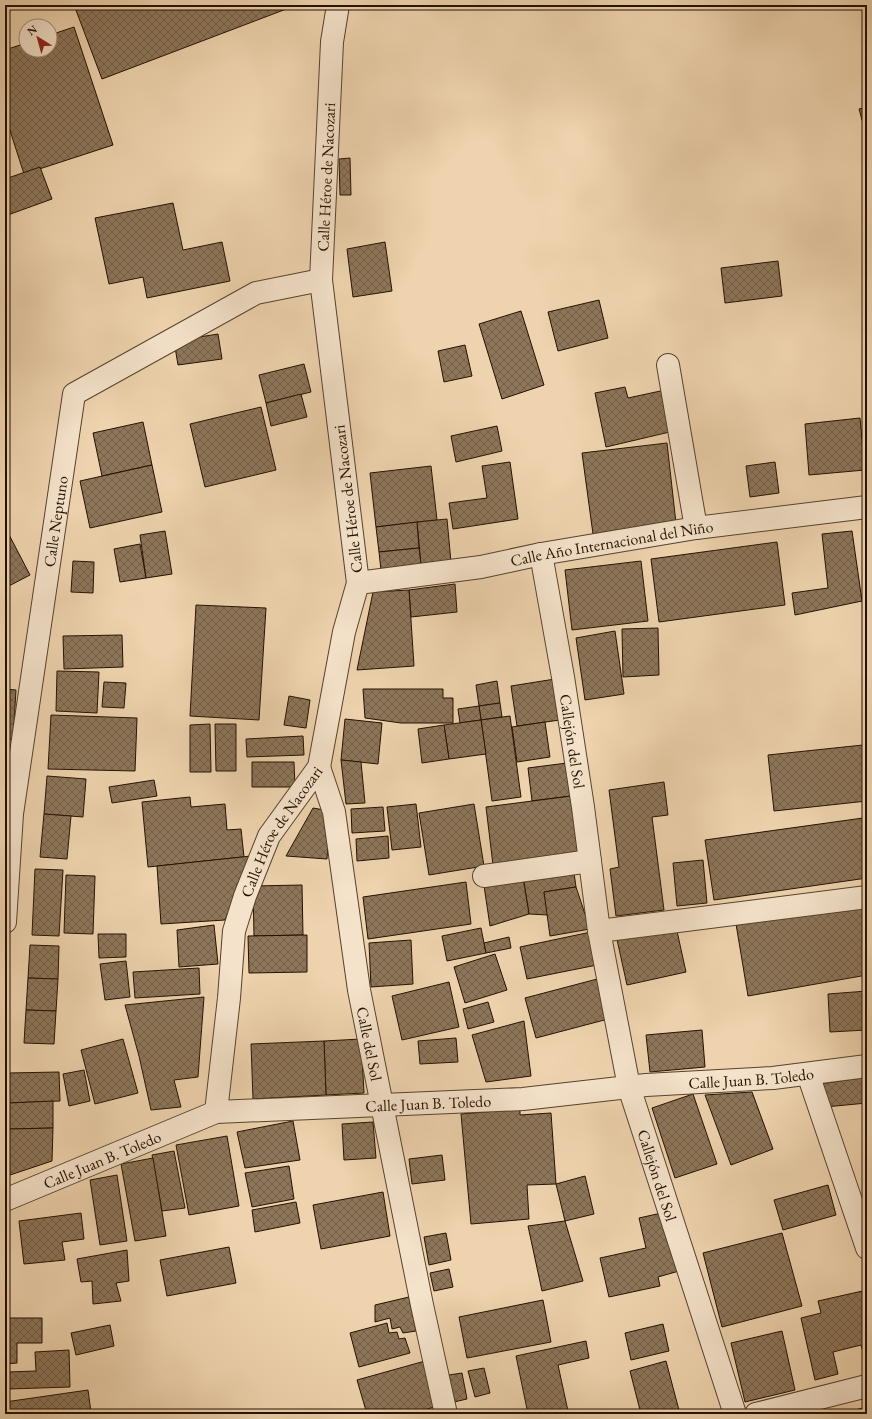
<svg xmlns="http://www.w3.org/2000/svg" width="872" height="1419" viewBox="0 0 872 1419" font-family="'EB Garamond',serif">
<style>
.building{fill:url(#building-cross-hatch);stroke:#241100}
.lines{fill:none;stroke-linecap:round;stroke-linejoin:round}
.minor-casing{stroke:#56422c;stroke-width:24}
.minor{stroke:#f4e2ca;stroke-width:22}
.labels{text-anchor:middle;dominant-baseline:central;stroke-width:3;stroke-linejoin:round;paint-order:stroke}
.street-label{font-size:16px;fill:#241100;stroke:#f4e2ca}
</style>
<defs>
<pattern id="building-cross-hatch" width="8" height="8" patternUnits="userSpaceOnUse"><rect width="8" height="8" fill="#8d765a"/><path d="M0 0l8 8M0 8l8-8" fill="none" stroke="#735f48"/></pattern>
</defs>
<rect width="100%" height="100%" fill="#eed3ae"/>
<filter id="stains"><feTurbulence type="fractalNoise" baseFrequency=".005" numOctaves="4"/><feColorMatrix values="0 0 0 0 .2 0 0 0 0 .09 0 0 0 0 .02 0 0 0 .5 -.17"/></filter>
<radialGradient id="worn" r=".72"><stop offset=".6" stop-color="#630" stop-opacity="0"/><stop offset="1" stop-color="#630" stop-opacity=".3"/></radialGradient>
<!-- building -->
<g class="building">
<polygon points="74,5 288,5 289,8 102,79"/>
<polygon points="74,27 113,145 24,174 5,115 5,50 26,43 26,50 50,50 50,35"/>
<polygon points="867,107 867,138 859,109"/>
<polygon points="350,158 351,195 340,195 339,159"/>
<polygon points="40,167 52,199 5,216 5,179"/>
<polygon points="173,203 183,250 222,242 230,281 147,298 143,277 109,284 95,218"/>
<polygon points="385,242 392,291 353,297 347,249"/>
<polygon points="778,261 782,296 725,303 721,268"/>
<polygon points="599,300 608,338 558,351 548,312"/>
<polygon points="521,311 544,385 502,399 479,324"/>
<polygon points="218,334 222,359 178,365 174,341"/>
<polygon points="465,345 472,376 444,382 438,351"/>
<polygon points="304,364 311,392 266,403 259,375"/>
<polygon points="625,387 628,398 665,390 674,431 606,447 595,393"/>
<polygon points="301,394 307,417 271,426 266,403"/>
<polygon points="261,407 276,470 205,487 190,424"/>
<polygon points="860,418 865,470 809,475 805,424"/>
<polygon points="143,422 152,465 102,476 93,433"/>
<polygon points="497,426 502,451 456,462 451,436"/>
<polygon points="667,443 676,523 593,534 582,453"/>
<polygon points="510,462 518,519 453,529 449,503 487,498 482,466"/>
<polygon points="775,462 779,493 750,497 746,466"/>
<polygon points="152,465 162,512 90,528 80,481"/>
<polygon points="431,466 437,520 376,527 370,473"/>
<polygon points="447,519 451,562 421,565 417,522"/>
<polygon points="417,522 419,548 379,552 376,527"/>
<polygon points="5,527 30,575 5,588"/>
<polygon points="165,531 172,574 146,578 140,535"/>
<polygon points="852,531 862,601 795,615 792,593 828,588 822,534"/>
<polygon points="777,542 785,605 659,622 651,559"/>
<polygon points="140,544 146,578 120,582 114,549"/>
<polygon points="419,548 421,565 381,570 379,552"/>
<polygon points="73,561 94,562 93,593 71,592"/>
<polygon points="641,561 648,621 572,630 565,570"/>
<polygon points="455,584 457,612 411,617 409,590"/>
<polygon points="409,590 414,666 357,670 373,592"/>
<polygon points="196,605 266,608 259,720 190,716"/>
<polygon points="658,628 659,675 623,677 622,629"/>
<polygon points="615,631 624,694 585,700 576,638"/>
<polygon points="122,635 123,667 64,669 63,636"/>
<polygon points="57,671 99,672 97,713 56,711"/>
<polygon points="555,679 560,720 517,726 511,686"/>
<polygon points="497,681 500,703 479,706 476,685"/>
<polygon points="104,682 126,683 124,708 102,707"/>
<polygon points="5,689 16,690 13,740 5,739"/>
<polygon points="363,689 443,689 443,698 453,698 453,723 401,723 365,718"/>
<polygon points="289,696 310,700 306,728 284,725"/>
<polygon points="500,703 502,717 481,720 479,706"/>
<polygon points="479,706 481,720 460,723 458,709"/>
<polygon points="51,715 137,718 135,771 48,769"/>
<polygon points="510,716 521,797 492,801 481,720"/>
<polygon points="345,719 382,723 378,764 341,760"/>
<polygon points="481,720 486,754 449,759 444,725"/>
<polygon points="545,722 550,757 517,762 512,727"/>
<polygon points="210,724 211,772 190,772 190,725"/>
<polygon points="215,724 236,724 236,771 216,771"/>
<polygon points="444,725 449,759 422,763 418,729"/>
<polygon points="303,736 304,755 247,757 246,739"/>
<polygon points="863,745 867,801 774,811 768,755"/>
<polygon points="341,760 361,762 365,803 346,804"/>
<polygon points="252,762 294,762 295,787 252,787"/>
<polygon points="567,763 571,796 532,801 528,768"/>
<polygon points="47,776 86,779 83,817 44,814"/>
<polygon points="154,780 157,796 112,803 109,787"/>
<polygon points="664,782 668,815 652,817 664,910 616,916 610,869 619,867 609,790"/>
<polygon points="571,796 578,853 493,865 486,807"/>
<polygon points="190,797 191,807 225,804 227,830 241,829 244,857 148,867 142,802"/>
<polygon points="416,804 421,847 392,850 387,807"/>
<polygon points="474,804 484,866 429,875 419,813"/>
<polygon points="383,807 385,831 352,833 351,809"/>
<polygon points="313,808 330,811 327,859 286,856"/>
<polygon points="44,814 71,816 67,859 40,857"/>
<polygon points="863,818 867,850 867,878 714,900 705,840"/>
<polygon points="388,836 389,858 357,861 356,839"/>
<polygon points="251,856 225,920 161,924 157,866"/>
<polygon points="703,860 707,903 677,906 673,863"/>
<polygon points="573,866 576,887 544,892 548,915 529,914 523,877"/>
<polygon points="35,869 63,870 59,936 32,935"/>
<polygon points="66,875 95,876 93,934 64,933"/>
<polygon points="523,877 529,914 490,926 483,879"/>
<polygon points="466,882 471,924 368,939 363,897"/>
<polygon points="302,885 303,935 254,936 253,886"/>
<polygon points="576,887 590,929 550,936 544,892"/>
<polygon points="867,904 867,975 748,996 736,924"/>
<polygon points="675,922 686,972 627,985 616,935"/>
<polygon points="214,925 218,964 179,967 177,930"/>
<polygon points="481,928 486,953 447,961 442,936"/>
<polygon points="591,932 597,965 527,979 520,947"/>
<polygon points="98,934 126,934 126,957 99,958"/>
<polygon points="307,935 307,972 249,973 248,936"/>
<polygon points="509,937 511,948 486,953 484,943"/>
<polygon points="411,940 413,984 371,987 369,943"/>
<polygon points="30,945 59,946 58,979 28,978"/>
<polygon points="495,954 507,990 465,1003 454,967"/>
<polygon points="126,961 130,997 105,1000 100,964"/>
<polygon points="199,968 200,994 135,998 133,972"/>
<polygon points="28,978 58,979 56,1011 26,1010"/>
<polygon points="601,978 612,1018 536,1038 525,998"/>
<polygon points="449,982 459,1027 402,1040 392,996"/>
<polygon points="867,991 867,1030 830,1032 828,994"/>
<polygon points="204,997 198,1077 174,1080 181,1107 151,1110 139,1056 125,1005"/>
<polygon points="488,1002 494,1022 468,1029 463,1009"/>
<polygon points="26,1010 56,1011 54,1044 24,1043"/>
<polygon points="524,1021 531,1076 486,1082 472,1035"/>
<polygon points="702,1030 705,1067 650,1072 646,1035"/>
<polygon points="456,1038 458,1062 420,1064 418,1041"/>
<polygon points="123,1039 138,1093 95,1104 81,1050"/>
<polygon points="361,1039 364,1093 326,1095 324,1041"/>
<polygon points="324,1041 326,1095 253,1099 251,1044"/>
<polygon points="84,1070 90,1101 69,1106 63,1074"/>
<polygon points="59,1072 60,1101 8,1103 8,1073"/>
<polygon points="867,1077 867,1103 825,1107 819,1084"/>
<polygon points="752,1092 773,1149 731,1165 705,1095"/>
<polygon points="693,1094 717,1164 675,1178 652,1108"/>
<polygon points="53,1101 53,1128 9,1129 8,1103"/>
<polygon points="520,1109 520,1115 551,1113 556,1184 527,1185 529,1219 471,1224 461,1114"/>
<polygon points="293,1121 300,1160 245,1168 237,1132"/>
<polygon points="373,1122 376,1158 344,1160 342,1124"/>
<polygon points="53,1128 52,1161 7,1176 9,1129"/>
<polygon points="227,1136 239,1206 189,1215 176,1145"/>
<polygon points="174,1151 185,1208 162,1211 152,1155"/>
<polygon points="442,1155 445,1180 412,1184 409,1159"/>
<polygon points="153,1158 166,1236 135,1241 121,1164"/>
<polygon points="289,1166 294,1199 252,1207 245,1173"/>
<polygon points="117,1175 127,1241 100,1245 90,1180"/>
<polygon points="585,1176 594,1214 565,1221 556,1184"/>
<polygon points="828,1185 836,1215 783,1230 774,1200"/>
<polygon points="383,1192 390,1236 321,1249 313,1205"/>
<polygon points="867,1194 867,1211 863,1195"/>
<polygon points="296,1202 300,1223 255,1232 252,1210"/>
<polygon points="666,1212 679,1271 658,1277 660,1286 609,1297 600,1258 646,1248 639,1218"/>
<polygon points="81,1213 84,1239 62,1242 65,1260 24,1264 19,1221"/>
<polygon points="565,1221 583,1281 542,1291 528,1226"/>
<polygon points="446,1233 451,1260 429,1265 424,1237"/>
<polygon points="782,1233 802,1306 722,1327 703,1253"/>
<polygon points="229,1247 236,1283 167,1296 160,1260"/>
<polygon points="127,1250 129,1281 116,1283 121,1301 93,1304 92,1281 81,1282 77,1259"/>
<polygon points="449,1269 453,1287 434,1291 430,1273"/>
<polygon points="867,1290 867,1364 866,1364 861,1345 833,1352 838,1374 815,1380 801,1318 821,1313 818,1301"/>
<polygon points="409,1297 416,1331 403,1333 400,1327 392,1329 390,1318 375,1322 375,1305"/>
<polygon points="543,1300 551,1342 467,1358 459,1317"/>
<polygon points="5,1318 42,1318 42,1343 17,1343 17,1363 5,1364"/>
<polygon points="387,1323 389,1333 397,1332 399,1339 405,1338 410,1353 359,1367 350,1333"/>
<polygon points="663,1324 669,1351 631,1360 625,1333"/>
<polygon points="110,1325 114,1346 76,1355 71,1333"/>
<polygon points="782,1331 795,1390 745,1402 731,1343"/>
<polygon points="586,1341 589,1358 558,1365 568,1411 555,1414 528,1414 516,1356"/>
<polygon points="69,1350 70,1387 9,1389 8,1372 36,1371 35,1352"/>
<polygon points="425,1361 438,1406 409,1414 367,1414 357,1380"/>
<polygon points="666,1361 680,1414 641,1414 630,1371"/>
<polygon points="484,1368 490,1393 475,1397 468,1371"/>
<polygon points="462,1373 467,1399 454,1402 449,1375"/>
<polygon points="88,1390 91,1412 77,1414 5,1414 5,1402"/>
<polygon points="867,1407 867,1414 856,1414 855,1410"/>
</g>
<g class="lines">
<!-- minor casing -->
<g class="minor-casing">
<g id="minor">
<polyline points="668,365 696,528"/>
<path id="s1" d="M541,554L563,677L583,807L599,931L629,1087L735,1414"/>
<path id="s2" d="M358,583L481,567L541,554L696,528L867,507"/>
<path id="s3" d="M319,767L334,812L359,990L422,1305L446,1414"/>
<polyline points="484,876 590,861"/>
<path id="s4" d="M5,922L12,814L74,394L256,293L321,280"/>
<polyline points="599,931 867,897"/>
<polyline points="808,1074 867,1248"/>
<path id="s5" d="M216,1112L229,998L234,931L245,896L269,836L319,767L344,632L358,583L321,280L332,42L338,5"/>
<path id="s6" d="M5,1200L216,1112L523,1099L646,1085L773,1078L867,1066"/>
<polyline points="756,1414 867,1386"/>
</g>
</g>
<!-- minor -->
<use href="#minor" class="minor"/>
</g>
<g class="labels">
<!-- street labels -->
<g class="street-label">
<text stroke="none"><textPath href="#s5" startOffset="965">Calle Héroe de Nacozari</textPath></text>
<text transform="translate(348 499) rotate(-97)">Calle Héroe de Nacozari</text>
<text stroke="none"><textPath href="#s4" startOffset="404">Calle Neptuno</textPath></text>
<text stroke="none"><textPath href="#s2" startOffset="257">Calle Año Internacional del Niño</textPath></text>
<text stroke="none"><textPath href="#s1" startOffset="190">Callejón del Sol</textPath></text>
<text stroke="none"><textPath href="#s5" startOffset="293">Calle Héroe de Nacozari</textPath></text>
<text stroke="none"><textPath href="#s3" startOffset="282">Calle del Sol</textPath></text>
<text stroke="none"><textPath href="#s6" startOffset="765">Calle Juan B. Toledo</textPath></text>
<text stroke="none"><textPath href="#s6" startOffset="441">Calle Juan B. Toledo</textPath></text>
<text stroke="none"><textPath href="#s6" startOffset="105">Calle Juan B. Toledo</textPath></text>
<text stroke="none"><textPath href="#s1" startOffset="633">Callejón del Sol</textPath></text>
</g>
</g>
<!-- margin -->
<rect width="872" height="1419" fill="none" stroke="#eed3ae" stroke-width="20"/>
<rect x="6" y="6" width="860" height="1407" fill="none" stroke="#241100" stroke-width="2"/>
<rect x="10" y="10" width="852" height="1399" fill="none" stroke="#241100"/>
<!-- north arrow -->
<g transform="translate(38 38) rotate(323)"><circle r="19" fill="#f4e2ca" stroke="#a18e79"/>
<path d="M0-3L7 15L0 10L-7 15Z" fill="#8f2418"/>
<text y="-6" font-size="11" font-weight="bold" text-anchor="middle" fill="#241100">N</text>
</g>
<rect width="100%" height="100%" filter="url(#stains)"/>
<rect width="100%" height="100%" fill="url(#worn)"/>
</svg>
